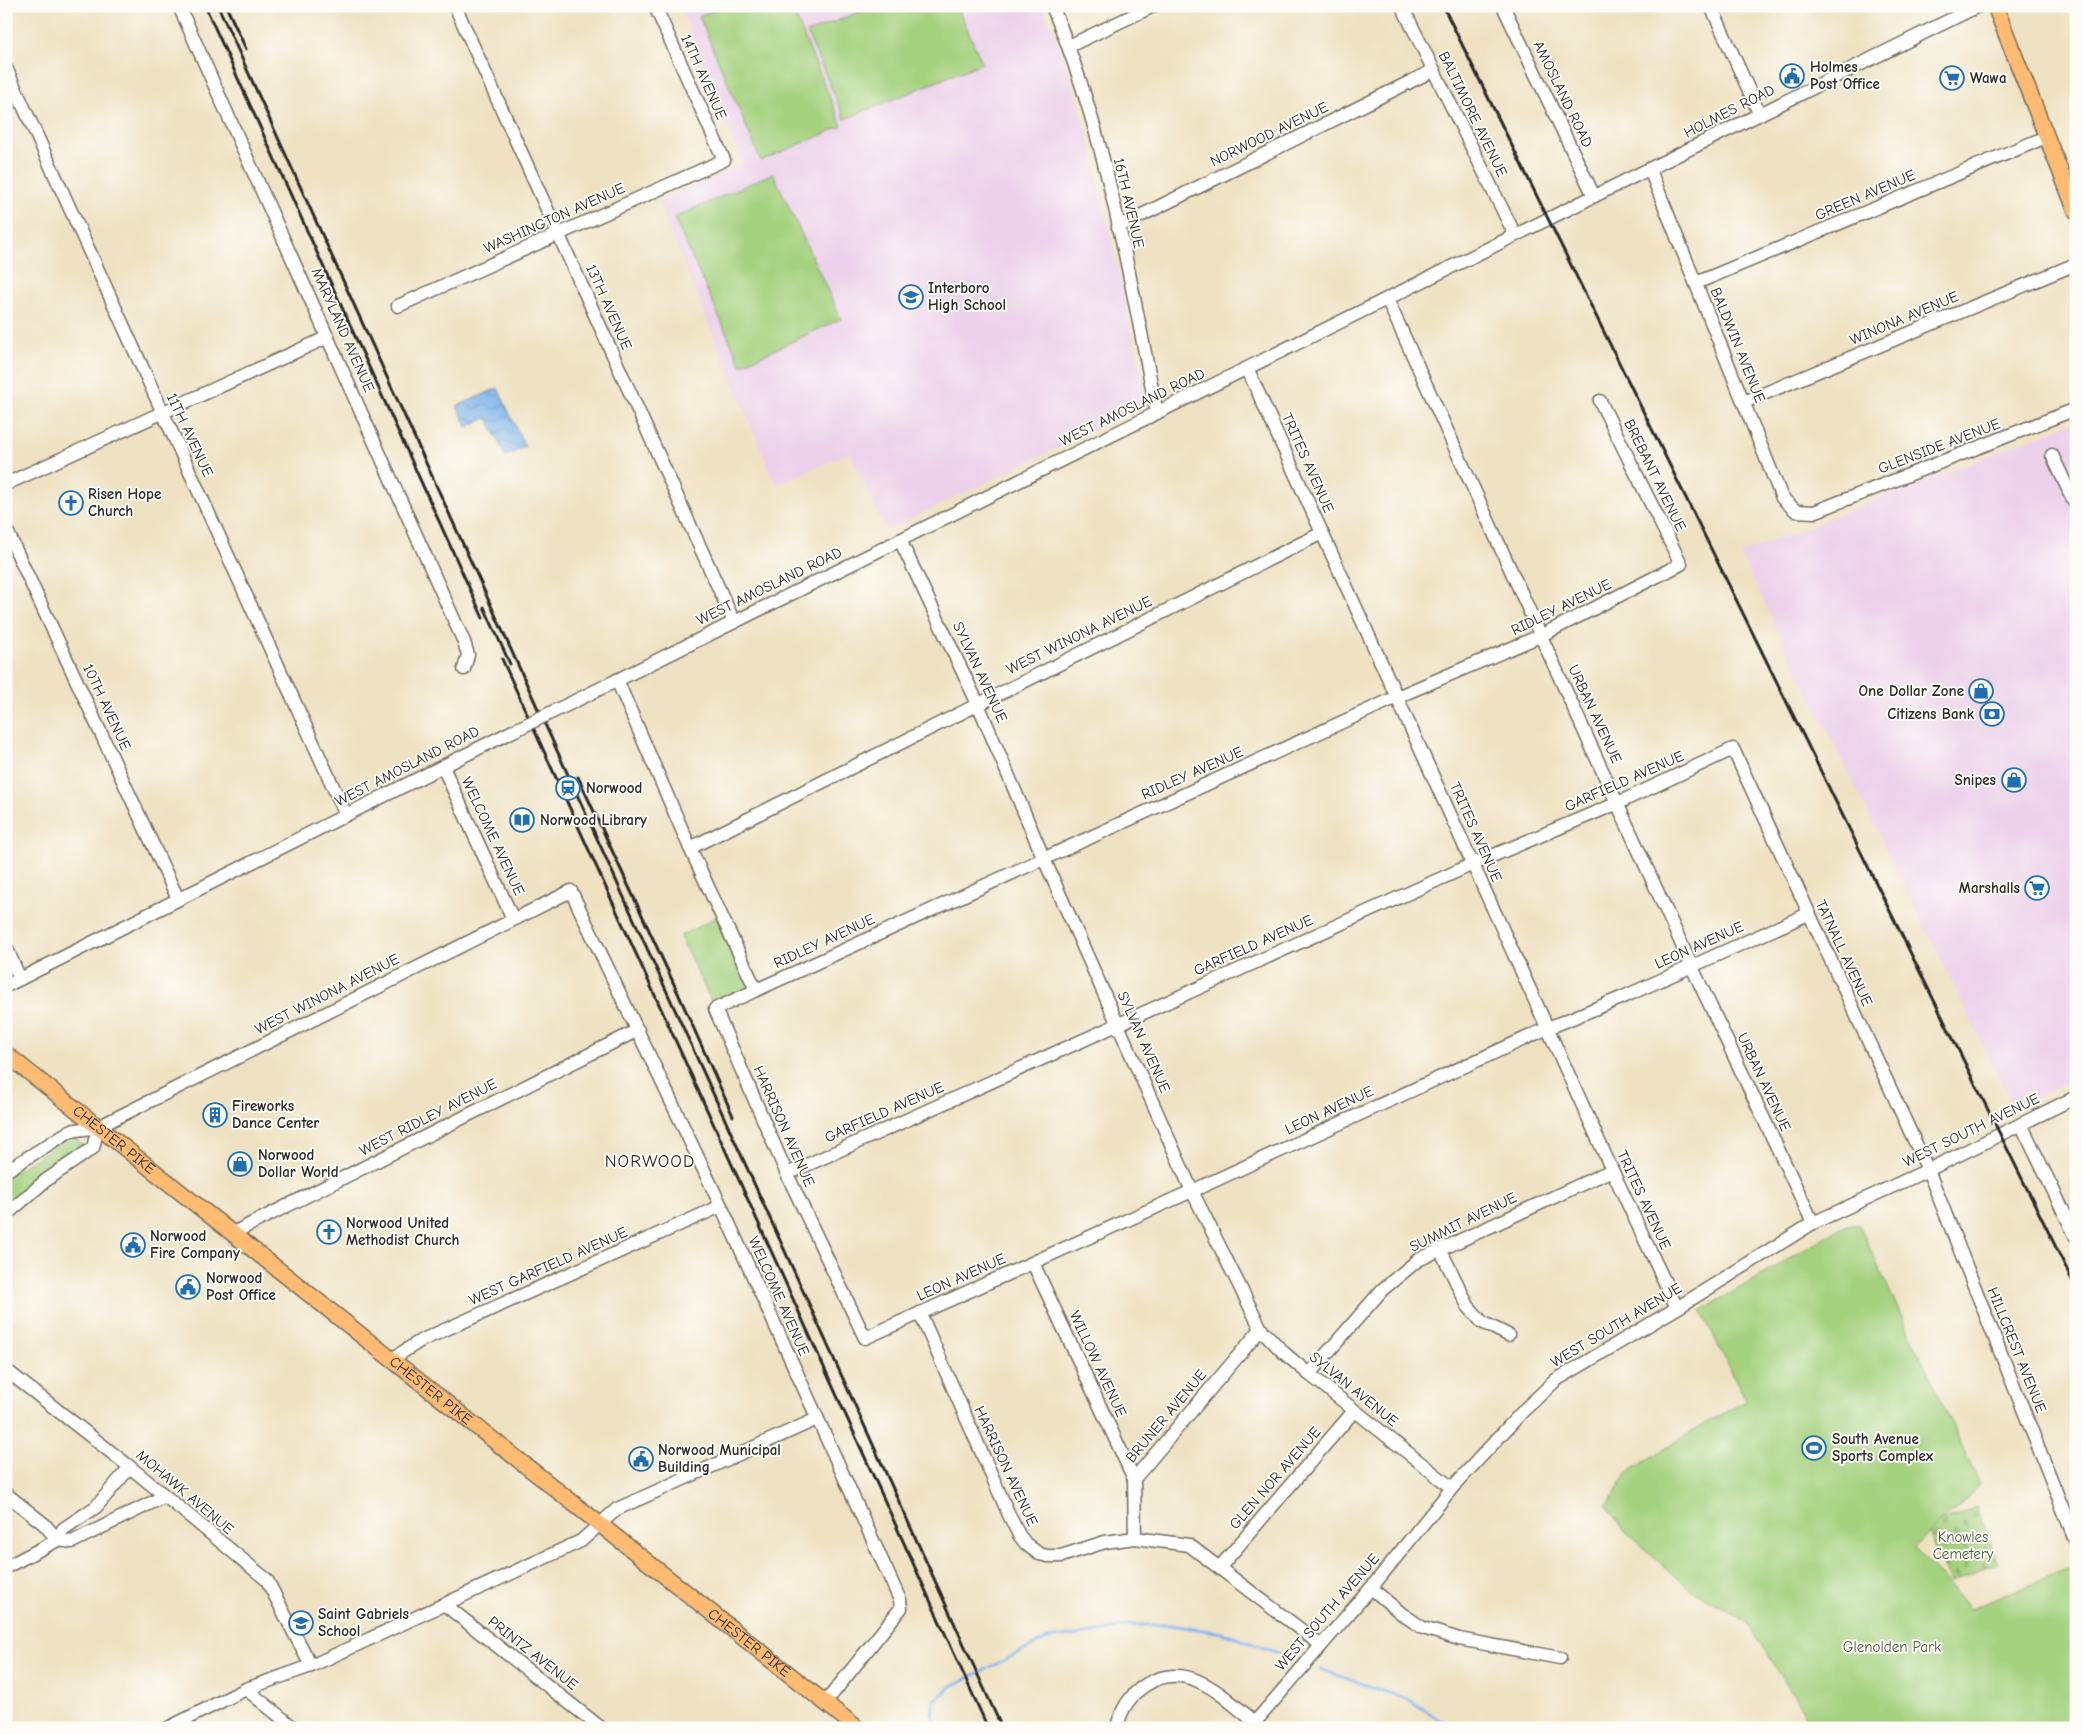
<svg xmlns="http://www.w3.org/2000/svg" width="2082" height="1734" viewBox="0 0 2082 1734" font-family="'Comic Neue',sans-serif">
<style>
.built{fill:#ecd1ea}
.cemetery{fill:url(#cemetery-stones);stroke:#687e55}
.park{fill:#a5d27f;stroke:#687e55}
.water{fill:url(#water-waves);stroke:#546e8b}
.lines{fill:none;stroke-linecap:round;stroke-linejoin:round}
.stream{stroke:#7cb2eb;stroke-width:3}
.minor-casing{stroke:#706b60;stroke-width:15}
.major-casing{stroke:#706b60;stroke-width:18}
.minor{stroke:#fff;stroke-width:12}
.major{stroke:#febb71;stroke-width:15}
.rail{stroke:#2b2b2b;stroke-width:3}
.minor-bridge-casing{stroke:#706b60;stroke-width:15;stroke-linecap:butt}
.minor-bridge{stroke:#fff;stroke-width:12}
.labels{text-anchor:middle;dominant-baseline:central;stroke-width:4;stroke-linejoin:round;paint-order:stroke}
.poi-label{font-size:15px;font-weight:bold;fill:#2b2b2b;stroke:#fdfcf7;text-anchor:start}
.street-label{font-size:15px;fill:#2b2b2b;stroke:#fdfcf7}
.park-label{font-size:15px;fill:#505d44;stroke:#fdfcf7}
.quarter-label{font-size:18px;letter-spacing:1px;fill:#2b2b2b;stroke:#fdfcf7}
</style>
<defs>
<pattern id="cemetery-stones" width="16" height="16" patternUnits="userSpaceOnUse" patternTransform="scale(1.25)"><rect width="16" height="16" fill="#a5d27f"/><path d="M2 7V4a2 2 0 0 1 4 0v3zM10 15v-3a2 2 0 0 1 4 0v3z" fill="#8eb46e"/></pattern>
<pattern id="water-waves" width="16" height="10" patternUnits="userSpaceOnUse" patternTransform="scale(1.25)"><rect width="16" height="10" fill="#7cb2eb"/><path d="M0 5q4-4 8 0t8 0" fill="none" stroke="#6691bf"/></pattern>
</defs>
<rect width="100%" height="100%" fill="#fdfcf7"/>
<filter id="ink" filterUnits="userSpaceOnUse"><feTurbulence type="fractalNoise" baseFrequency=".02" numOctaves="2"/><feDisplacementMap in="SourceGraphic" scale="10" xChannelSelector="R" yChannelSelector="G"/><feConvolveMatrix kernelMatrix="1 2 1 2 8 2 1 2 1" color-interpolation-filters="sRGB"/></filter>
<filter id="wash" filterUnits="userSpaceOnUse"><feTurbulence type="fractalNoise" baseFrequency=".0096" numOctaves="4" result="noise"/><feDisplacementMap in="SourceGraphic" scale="20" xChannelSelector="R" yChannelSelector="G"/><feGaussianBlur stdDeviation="1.12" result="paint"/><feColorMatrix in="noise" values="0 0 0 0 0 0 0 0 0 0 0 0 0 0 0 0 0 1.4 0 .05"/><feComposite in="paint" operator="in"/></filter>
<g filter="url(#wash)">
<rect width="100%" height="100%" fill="#efe2c2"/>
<!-- built -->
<g class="built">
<polygon points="685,6 834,6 838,16 862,6 1042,6 1062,48 1088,136 1146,393 1145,405 886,531 850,453 776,485 658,202 742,164 681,8"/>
<polygon points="2076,421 2076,1079 2014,1108 1740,554"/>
</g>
<!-- cemetery -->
<polygon class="cemetery" points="1976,1507 1999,1563 1950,1583 1927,1528"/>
<!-- park -->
<g class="park">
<polygon points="723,6 791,6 842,126 761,161 699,16"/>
<polygon points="874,6 957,6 982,63 845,119 807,33"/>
<polygon points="773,173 841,319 741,365 674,218"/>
<polygon points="721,915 756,990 715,1009 680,936"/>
<polygon points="72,1136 85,1147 41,1176 6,1207 6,1177"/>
<polygon points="1846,1225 1859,1225 1980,1485 1914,1548 1971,1609 2076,1565 2076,1728 1814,1728 1748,1624 1688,1587 1624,1531 1607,1506 1627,1473 1704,1424 1746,1401 1701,1311"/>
</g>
<!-- water -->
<polygon class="water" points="498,388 525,447 505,456 488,418 467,427 457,406"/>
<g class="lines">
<!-- stream -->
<g class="stream">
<polyline points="1320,1669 1409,1700 1454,1728"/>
<polyline points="938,1728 932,1714 934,1701 952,1686 1047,1639 1100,1632 1129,1625 1171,1625 1222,1633 1290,1657"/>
</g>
</g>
</g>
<g filter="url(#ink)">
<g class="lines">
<!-- minor casing -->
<g class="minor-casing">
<g id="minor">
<polyline points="179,6 464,642 468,655 464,669"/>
<polyline points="455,6 734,622"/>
<path d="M1052,6C1107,135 1129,276 1157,413"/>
<polyline points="1402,6 1515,235"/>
<polyline points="1503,6 1594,196"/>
<polyline points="1711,6 1759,113"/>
<polyline points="1069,46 1153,6"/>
<polyline points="6,68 346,815"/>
<polyline points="1650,170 1782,498 1796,511 1814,512 2076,409"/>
<polyline points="1118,227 1434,70"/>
<polyline points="1696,283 2046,137"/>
<polyline points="1387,299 1691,965 1813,1223"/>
<polyline points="398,306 724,160 655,6"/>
<polyline points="1247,368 1612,1170 1677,1308"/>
<polyline points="1600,401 1681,564 1540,636 1397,697 715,1009 787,1174 865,1338 1192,1191 1548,1028 1621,998 1808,914"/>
<polyline points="1744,402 2076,264"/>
<polyline points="2052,455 2076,506"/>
<polyline points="6,484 328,337"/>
<polyline points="6,529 178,899"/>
<polyline points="900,540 978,704 1044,859 1192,1191 1261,1329 1283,1352 1309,1374 1452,1488"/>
<polyline points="617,680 690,848 756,990"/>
<polyline points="569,704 1978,6"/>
<polyline points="443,767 513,919"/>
<polyline points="690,848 1322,533"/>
<polyline points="6,947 20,979"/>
<polyline points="6,986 511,732"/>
<polyline points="2021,1124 2076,1237"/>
<polyline points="6,1171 70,1131 98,1127 571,891 721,1206 900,1600 901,1608 825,1703"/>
<polyline points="787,1174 1473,864 1618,803 1733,749 1928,1170 2076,1542"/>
<polyline points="6,1215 45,1181 93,1148 98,1127"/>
<polyline points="233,1233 638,1030"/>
<polyline points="1440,1249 1468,1306 1482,1322 1508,1335"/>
<polyline points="1033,1263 1134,1479"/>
<polyline points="920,1313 1010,1517 1019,1535 1026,1544 1039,1554 1048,1556 1061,1556 1105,1542 1135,1538 1189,1545 1321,1645"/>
<polyline points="392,1359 420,1341 721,1206"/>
<polyline points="6,1370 130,1467 267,1580 311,1666"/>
<polyline points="1309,1374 1382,1290 1418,1260 1612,1170"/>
<polyline points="6,1494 44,1524 58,1540 72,1542 163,1497"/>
<polyline points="1135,1538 1134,1479 1261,1329"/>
<polyline points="6,1567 58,1540 63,1529 96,1507 130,1467"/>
<polyline points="1220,1567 1354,1411"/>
<polyline points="1371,1588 1402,1614 1423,1628 1459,1639 1560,1658"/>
<polyline points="444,1604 601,1728"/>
<polyline points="246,1689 294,1728"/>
<polyline points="168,1728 246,1689 311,1666 581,1541 617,1509 817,1419"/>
<path d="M1117,1728C1124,1690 1162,1665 1198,1681C1219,1690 1237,1708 1255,1722"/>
<polyline points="1250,1728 1371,1588 1452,1488 1524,1410 1556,1380 1677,1308 1813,1223 1928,1170 2076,1097"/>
</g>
</g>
<!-- major casing -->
<g class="major-casing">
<g id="major">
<polyline points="1995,6 2076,211"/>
<path id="s1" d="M6,1054L857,1728"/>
</g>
</g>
<!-- minor -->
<use href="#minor" class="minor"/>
<!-- major -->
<use href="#major" class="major"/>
<!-- rail -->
<g class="rail">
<polyline points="205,6 483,618"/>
<polyline points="218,6 1002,1728"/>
<polyline points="226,6 246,49"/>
<polyline points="1443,6 2076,1288"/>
<polyline points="484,607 510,664"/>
<polyline points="502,659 988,1728"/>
<polyline points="578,777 673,982 733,1116"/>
</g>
<!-- minor-bridge casing -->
<g class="minor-bridge-casing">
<polyline id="minor-bridge" points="511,732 569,704"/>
</g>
<!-- minor-bridge -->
<use href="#minor-bridge" class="minor-bridge"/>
</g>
</g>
<!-- icons -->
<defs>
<g id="civic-ring" transform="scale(1.25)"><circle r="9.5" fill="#fdfcf7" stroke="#1f6fb2" stroke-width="1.5"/><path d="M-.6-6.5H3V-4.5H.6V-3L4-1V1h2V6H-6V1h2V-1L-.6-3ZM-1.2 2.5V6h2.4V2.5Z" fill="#1f6fb2"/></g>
<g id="supermarket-ring" transform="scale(1.25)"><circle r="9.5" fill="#fdfcf7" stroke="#1f6fb2" stroke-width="1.5"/><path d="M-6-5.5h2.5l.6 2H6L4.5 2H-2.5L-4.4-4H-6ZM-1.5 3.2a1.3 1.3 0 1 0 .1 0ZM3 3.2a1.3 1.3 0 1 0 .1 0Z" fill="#1f6fb2"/></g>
<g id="school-ring" transform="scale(1.25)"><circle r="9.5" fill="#fdfcf7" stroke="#1f6fb2" stroke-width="1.5"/><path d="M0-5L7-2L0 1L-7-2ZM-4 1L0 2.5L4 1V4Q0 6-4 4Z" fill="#1f6fb2"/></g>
<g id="church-ring" transform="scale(1.25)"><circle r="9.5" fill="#fdfcf7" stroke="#1f6fb2" stroke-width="1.5"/><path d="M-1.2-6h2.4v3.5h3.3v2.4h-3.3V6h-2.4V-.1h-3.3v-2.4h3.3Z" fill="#1f6fb2"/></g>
<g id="shop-ring" transform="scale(1.25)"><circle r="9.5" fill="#fdfcf7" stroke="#1f6fb2" stroke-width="1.5"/><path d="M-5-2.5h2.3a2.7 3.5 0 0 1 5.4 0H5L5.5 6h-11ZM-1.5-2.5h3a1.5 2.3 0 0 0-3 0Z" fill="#1f6fb2"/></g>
<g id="bank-ring" transform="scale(1.25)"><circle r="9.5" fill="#fdfcf7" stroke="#1f6fb2" stroke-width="1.5"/><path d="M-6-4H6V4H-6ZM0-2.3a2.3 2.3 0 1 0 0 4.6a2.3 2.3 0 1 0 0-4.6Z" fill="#1f6fb2"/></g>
<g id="station-ring" transform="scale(1.25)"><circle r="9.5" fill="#fdfcf7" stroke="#1f6fb2" stroke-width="1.5"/><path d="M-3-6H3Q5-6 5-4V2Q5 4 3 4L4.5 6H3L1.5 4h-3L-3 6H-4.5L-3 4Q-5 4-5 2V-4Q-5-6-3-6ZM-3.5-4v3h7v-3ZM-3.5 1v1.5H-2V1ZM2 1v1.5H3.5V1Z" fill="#1f6fb2"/></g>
<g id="library-ring" transform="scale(1.25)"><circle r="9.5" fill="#fdfcf7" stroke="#1f6fb2" stroke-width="1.5"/><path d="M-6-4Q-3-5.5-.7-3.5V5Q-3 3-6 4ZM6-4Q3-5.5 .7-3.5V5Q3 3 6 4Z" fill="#1f6fb2"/></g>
<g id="building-ring" transform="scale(1.25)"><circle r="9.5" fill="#fdfcf7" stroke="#1f6fb2" stroke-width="1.5"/><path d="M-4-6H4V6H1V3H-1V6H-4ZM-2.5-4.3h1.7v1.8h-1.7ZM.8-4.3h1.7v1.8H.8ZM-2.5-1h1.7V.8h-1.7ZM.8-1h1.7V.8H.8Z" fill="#1f6fb2"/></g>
<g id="stadium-ring" transform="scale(1.25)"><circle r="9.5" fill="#fdfcf7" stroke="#1f6fb2" stroke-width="1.5"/><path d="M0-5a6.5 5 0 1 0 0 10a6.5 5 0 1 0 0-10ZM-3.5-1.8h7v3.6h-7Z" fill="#1f6fb2"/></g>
</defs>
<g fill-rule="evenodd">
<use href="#civic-ring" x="1792" y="76"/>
<use href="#supermarket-ring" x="1952" y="78"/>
<use href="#school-ring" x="911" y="297"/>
<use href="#church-ring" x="71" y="503"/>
<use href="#shop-ring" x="1981" y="691"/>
<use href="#bank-ring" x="1992" y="714"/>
<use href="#shop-ring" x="2014" y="780"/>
<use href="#station-ring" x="568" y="788"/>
<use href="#library-ring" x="522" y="820"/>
<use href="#supermarket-ring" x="2037" y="888"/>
<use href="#building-ring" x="215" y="1115"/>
<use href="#shop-ring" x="240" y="1164"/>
<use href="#church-ring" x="329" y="1232"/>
<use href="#civic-ring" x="133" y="1245"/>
<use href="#civic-ring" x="188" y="1287"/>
<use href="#stadium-ring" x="1814" y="1448"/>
<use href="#civic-ring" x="641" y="1459"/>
<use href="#school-ring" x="301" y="1623"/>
</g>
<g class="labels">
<!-- poi labels -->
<g class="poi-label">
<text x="1810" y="67">Holmes<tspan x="1810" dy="17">Post Office</tspan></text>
<text x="1970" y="78">Wawa</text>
<text x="928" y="288">Interboro<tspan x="928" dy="17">High School</tspan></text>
<text x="88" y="494">Risen Hope<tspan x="88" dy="17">Church</tspan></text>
<text x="1964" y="691" text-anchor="end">One Dollar Zone</text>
<text x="1974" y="714" text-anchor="end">Citizens Bank</text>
<text x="1996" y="780" text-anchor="end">Snipes</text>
<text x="586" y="788">Norwood</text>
<text x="540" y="820">Norwood Library</text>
<text x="2020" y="888" text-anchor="end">Marshalls</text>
<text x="232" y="1106">Fireworks<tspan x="232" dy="17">Dance Center</tspan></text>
<text x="258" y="1155">Norwood<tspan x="258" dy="17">Dollar World</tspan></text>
<text x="346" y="1223">Norwood United<tspan x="346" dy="17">Methodist Church</tspan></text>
<text x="150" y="1236">Norwood<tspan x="150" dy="17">Fire Company</tspan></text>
<text x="206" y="1278">Norwood<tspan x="206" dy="17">Post Office</tspan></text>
<text x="1832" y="1439">South Avenue<tspan x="1832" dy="17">Sports Complex</tspan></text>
<text x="658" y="1450">Norwood Municipal<tspan x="658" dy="17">Building</tspan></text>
<text x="318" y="1614">Saint Gabriels<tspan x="318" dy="17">School</tspan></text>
</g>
<!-- street labels -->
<g class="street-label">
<text transform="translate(704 77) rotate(66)">14TH AVENUE</text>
<text transform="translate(1563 94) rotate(64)">AMOSLAND ROAD</text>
<text transform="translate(1729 111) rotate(-27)">HOLMES ROAD</text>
<text transform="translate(1473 114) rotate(64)">BALTIMORE AVENUE</text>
<text transform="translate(1269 134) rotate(-26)">NORWOOD AVENUE</text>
<text transform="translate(1865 195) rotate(-23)">GREEN AVENUE</text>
<text transform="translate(1129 203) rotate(77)">16TH AVENUE</text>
<text transform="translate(554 218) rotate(-24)">WASHINGTON AVENUE</text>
<text transform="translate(609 307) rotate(66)">13TH AVENUE</text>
<text transform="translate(1904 318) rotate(-23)">WINONA AVENUE</text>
<text transform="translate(343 330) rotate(66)">MARYLAND AVENUE</text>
<text transform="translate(1738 345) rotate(68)">BALDWIN AVENUE</text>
<text transform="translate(1132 407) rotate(-26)">WEST AMOSLAND ROAD</text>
<text transform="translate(190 435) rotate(65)">11TH AVENUE</text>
<text transform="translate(1939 446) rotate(-21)">GLENSIDE AVENUE</text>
<text transform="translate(1308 463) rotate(66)">TRITES AVENUE</text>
<text transform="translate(1655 475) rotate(64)">BREBANT AVENUE</text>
<text transform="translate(769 586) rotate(-26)">WEST AMOSLAND ROAD</text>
<text transform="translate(1561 607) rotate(-26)">RIDLEY AVENUE</text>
<text transform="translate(1079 635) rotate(-26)">WEST WINONA AVENUE</text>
<text transform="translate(980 672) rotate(65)">SYLVAN AVENUE</text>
<text transform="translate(107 707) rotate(65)">10TH AVENUE</text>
<text transform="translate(1595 714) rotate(65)">URBAN AVENUE</text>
<text transform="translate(407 766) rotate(-27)">WEST AMOSLAND ROAD</text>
<text transform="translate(1192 773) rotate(-24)">RIDLEY AVENUE</text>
<text transform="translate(1624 781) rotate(-24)">GARFIELD AVENUE</text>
<text transform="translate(1476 832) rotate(66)">TRITES AVENUE</text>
<text transform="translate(493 836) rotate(65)">WELCOME AVENUE</text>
<text transform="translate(824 941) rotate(-25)">RIDLEY AVENUE</text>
<text transform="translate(1253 945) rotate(-24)">GARFIELD AVENUE</text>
<text transform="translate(1699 945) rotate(-24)">LEON AVENUE</text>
<text transform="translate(1844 953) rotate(65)">TATNALL AVENUE</text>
<text transform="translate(327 994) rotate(-27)">WEST WINONA AVENUE</text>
<text transform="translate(1144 1042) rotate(66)">SYLVAN AVENUE</text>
<text transform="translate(1764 1082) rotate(65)">URBAN AVENUE</text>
<text transform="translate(1329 1110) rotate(-25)">LEON AVENUE</text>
<text transform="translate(884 1112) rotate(-24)">GARFIELD AVENUE</text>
<text transform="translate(428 1117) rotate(-27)">WEST RIDLEY AVENUE</text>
<text transform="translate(784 1126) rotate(66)">HARRISON AVENUE</text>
<text transform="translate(1971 1130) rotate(-26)">WEST SOUTH AVENUE</text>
<text stroke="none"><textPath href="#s1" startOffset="138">CHESTER PIKE</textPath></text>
<text transform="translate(1644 1200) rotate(65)">TRITES AVENUE</text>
<text transform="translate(1463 1222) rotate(-26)">SUMMIT AVENUE</text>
<text transform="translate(548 1266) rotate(-24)">WEST GARFIELD AVENUE</text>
<text transform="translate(961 1277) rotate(-24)">LEON AVENUE</text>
<text transform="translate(779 1296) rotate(66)">WELCOME AVENUE</text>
<text transform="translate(1616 1325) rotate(-31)">WEST SOUTH AVENUE</text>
<text transform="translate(2017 1350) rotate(68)">HILLCREST AVENUE</text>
<text transform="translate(1098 1364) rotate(65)">WILLOW AVENUE</text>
<text transform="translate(1354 1389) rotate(39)">SYLVAN AVENUE</text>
<text stroke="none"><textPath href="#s1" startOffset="542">CHESTER PIKE</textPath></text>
<text transform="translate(1166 1416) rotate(-50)">BRUNER AVENUE</text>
<text transform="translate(1006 1466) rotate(65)">HARRISON AVENUE</text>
<text transform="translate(1275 1478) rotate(-49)">GLEN NOR AVENUE</text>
<text transform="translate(185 1492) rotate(40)">MOHAWK AVENUE</text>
<text transform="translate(1327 1612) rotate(-49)">WEST SOUTH AVENUE</text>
<text stroke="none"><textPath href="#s1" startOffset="948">CHESTER PIKE</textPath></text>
<text transform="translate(533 1653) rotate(38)">PRINTZ AVENUE</text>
</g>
<!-- park labels -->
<g class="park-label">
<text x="1963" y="1537">Knowles<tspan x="1963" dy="17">Cemetery</tspan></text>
<text x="1892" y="1647">Glenolden Park</text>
</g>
<!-- quarter labels -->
<g class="quarter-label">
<text x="650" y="1161">NORWOOD</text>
</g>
</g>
<!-- margin -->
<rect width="2082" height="1734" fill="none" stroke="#fdfcf7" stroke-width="25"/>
</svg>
